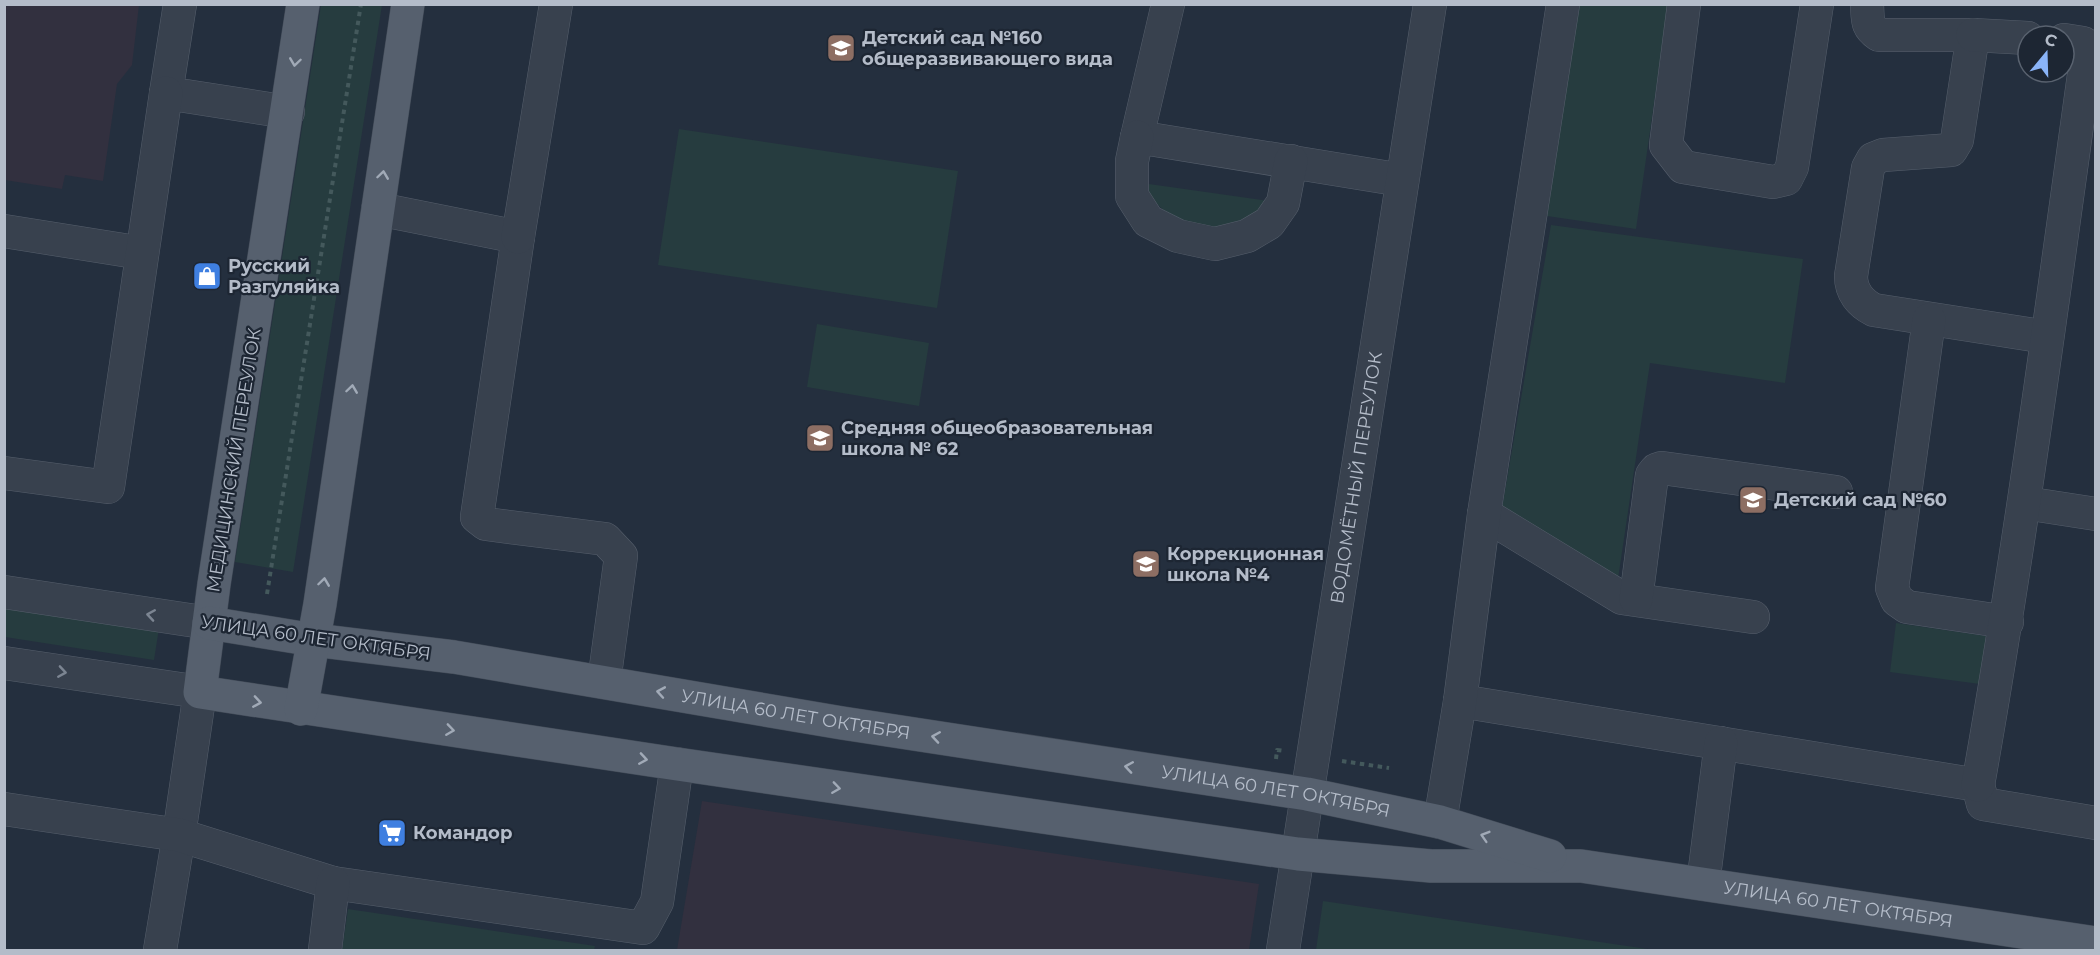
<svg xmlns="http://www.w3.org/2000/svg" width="2100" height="955" viewBox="0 0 2100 955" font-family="Montserrat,sans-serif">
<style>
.medical{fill:#32303f}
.green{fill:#263c3f}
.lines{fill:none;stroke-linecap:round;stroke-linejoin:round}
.minor-casing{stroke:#565f6c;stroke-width:34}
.major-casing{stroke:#414a57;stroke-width:34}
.path{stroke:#44595c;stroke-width:4;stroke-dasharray:4.5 4.5;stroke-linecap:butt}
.minor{stroke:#38414e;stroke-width:33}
.major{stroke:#56606e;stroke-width:33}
.oneway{stroke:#a1aab7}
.oneway2{stroke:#7c8592}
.labels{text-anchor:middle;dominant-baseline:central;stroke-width:4.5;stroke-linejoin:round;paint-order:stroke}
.poi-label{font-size:18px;font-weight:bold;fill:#b4bcc9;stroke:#1d2633;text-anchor:start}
.street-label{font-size:18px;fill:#b4bcc9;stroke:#1d2633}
</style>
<rect width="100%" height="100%" fill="#242f3e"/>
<!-- medical -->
<g class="medical">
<polygon points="4,5 139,5 132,65 117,84 103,181 65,175 62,189 5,180"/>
<polygon points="702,801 1259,884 1249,950 677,950"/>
</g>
<!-- green -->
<g class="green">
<polygon points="321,5 382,5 293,572 235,562"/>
<polygon points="1577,5 1668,5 1636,229 1547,216"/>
<polygon points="679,129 958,171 937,308 658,265"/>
<path d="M1142,183L1269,201C1226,243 1172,236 1142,183Z"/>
<polygon points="1551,225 1803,259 1785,383 1650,363 1618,579 1502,508"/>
<polygon points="817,324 929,343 919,406 807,387"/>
<polygon points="4,604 159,628 154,660 5,637"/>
<polygon points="1896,623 1986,636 1980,684 1890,672"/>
<polygon points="1323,901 1654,950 1316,950"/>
<polygon points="348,909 595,946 594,950 342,950"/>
</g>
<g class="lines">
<!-- minor casing -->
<g class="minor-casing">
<g id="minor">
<polyline points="180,4 166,93 288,112"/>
<polyline points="1168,4 1137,137 1402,180"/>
<polyline points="1684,4 1666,145 1683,167 1773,182 1786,179 1792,167 1817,4"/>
<path d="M1867,4C1868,20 1866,26 1879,35H1973L1957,140L1951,150L1883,155L1873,159L1868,168L1851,276C1851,292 1860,303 1874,310L2047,337"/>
<polyline points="1973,35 2028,38"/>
<polyline points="1137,137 1132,161 1132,196 1148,221 1178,236 1215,244 1247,236 1269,223 1283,203 1291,161"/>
<polyline points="378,209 518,237 477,517 486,524 605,539 621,556 604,682"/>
<polyline points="4,231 142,253"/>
<polyline points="518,237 556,4"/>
<polyline points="1929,320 1892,588 1897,600 1907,607 2007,622"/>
<polyline points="4,473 108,487 166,93"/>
<polyline points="2025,503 2096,514"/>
<polyline points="1484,514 1622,598 1753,617"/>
<polyline points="4,592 209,623"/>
<polyline points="1636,599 1652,475 1656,470 1662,468 1836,492"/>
<polyline points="4,663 200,692 179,835 160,950"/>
<polyline points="1460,701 1978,785 1983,804 2096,823"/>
<path d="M1978,785C2021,542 2053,297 2087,53L2083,43L2064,40"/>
<polyline points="4,809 179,835 333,883 643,928 657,902 677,764"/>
<polyline points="1440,822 1460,701 1484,514 1563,4"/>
<polyline points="1703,884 1721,743"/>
<polyline points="325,950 333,883"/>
<path id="s1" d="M1283,950L1430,4"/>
</g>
</g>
<!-- major casing -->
<g class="major-casing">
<g id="major">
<path id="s2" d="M303,4L214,584L200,692L677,764L1298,854L1431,866H1581L2096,943"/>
<path id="s3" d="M209,623L314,640L454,657L842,723L1307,794L1440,822L1550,856"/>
<polyline points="301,709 320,604 408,4"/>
</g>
</g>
<!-- path -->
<g class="path">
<polyline points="267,594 361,4"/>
<polyline points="1276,759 1277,750 1285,751"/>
<polyline points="1342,761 1389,768"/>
</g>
<!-- minor -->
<use href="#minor" class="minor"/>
<!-- major -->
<use href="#major" class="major"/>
</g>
<!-- one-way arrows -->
<defs><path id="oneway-chevron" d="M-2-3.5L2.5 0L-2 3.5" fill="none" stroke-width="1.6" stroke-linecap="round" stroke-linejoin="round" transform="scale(1.5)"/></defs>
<g class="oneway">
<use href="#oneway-chevron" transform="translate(295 62) rotate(98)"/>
<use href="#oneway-chevron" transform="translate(383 175) rotate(-82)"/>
<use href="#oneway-chevron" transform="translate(352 389) rotate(-82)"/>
<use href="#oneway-chevron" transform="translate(324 582) rotate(-82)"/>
<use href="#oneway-chevron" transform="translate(661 692) rotate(-170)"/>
<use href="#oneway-chevron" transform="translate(257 702) rotate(9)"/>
<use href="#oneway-chevron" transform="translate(450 730) rotate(8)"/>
<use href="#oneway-chevron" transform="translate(936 737) rotate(-171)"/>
<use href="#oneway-chevron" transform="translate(643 759) rotate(9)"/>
<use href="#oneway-chevron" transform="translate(1129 767) rotate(-171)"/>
<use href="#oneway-chevron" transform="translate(836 788) rotate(8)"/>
<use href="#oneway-chevron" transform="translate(1485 836) rotate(-163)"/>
</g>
<g class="oneway2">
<use href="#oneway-chevron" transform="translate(151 615) rotate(-171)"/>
<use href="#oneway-chevron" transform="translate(62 672) rotate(9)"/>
</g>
<!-- icons -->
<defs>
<g id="school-square" transform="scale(1.5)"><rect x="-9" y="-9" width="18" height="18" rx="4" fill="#8d6e63" stroke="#1d2633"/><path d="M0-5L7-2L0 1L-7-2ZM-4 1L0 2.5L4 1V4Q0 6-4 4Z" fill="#fff"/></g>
<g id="shop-square" transform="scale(1.5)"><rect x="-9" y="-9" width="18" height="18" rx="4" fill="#3f7fe0" stroke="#1d2633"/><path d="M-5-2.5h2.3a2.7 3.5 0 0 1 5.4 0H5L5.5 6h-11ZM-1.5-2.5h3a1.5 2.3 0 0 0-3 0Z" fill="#fff"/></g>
<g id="supermarket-square" transform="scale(1.5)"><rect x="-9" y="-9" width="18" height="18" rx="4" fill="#3f7fe0" stroke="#1d2633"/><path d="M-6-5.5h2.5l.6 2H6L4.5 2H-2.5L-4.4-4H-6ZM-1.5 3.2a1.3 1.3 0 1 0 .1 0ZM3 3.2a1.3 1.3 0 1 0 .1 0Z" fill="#fff"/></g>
</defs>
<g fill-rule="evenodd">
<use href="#school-square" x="841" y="48"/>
<use href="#shop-square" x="207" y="276"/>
<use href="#school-square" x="820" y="438"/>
<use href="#school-square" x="1753" y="500"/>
<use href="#school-square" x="1146" y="564"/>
<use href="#supermarket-square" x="392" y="833"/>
</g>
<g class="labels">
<!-- poi labels -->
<g class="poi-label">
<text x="862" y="38">Детский сад №160<tspan x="862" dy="21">общеразвивающего вида</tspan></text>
<text x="228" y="266">Русский<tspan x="228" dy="21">Разгуляйка</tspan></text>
<text x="841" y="428">Средняя общеобразовательная<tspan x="841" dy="21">школа № 62</tspan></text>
<text x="1774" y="500">Детский сад №60</text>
<text x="1167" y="554">Коррекционная<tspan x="1167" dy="21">школа №4</tspan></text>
<text x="413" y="833">Командор</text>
</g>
<!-- street labels -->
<g class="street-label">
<text transform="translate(234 460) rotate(-81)">МЕДИЦИНСКИЙ ПЕРЕУЛОК</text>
<text stroke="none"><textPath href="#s1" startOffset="478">ВОДОМЁТНЫЙ ПЕРЕУЛОК</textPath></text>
<text transform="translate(316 638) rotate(8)">УЛИЦА 60 ЛЕТ ОКТЯБРЯ</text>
<text stroke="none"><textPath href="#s3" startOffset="594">УЛИЦА 60 ЛЕТ ОКТЯБРЯ</textPath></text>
<text stroke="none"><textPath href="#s3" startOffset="1080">УЛИЦА 60 ЛЕТ ОКТЯБРЯ</textPath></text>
<text stroke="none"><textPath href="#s2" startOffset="2349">УЛИЦА 60 ЛЕТ ОКТЯБРЯ</textPath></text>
</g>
</g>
<!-- border -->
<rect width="2100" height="955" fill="none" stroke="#b4bcc9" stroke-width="12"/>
<!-- north arrow -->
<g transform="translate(2046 54) rotate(19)"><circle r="28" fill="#1d2633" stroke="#59626f" stroke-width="1.5"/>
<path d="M0-4.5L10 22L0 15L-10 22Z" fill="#8ab4f8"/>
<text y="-9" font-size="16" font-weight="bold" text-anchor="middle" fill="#b4bcc9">С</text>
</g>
</svg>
